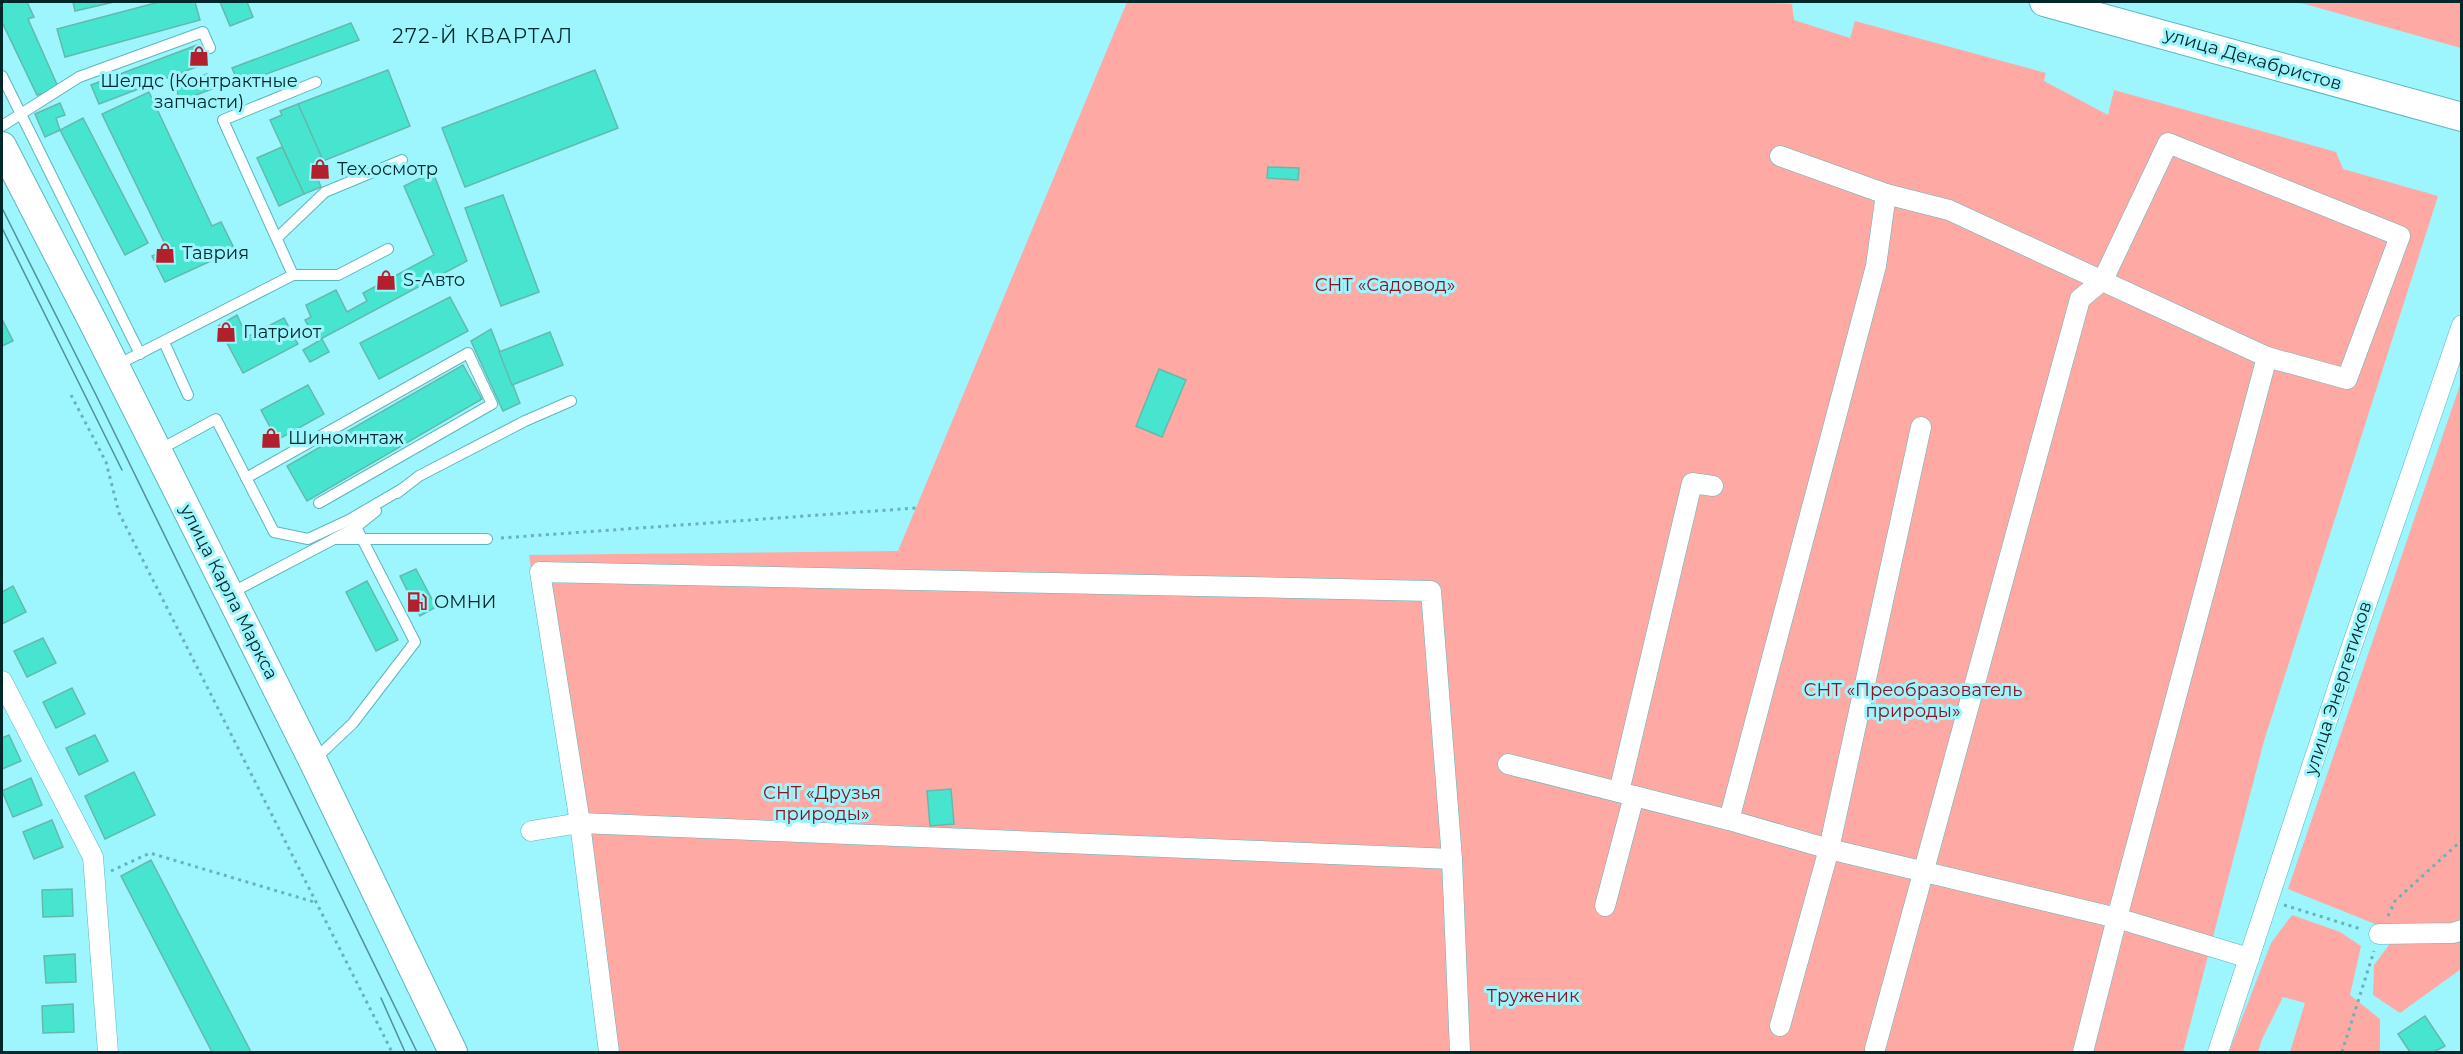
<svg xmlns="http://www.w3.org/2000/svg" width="2463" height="1054" viewBox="0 0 2463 1054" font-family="Montserrat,sans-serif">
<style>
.green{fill:#fea9a4}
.building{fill:#47e5d0;stroke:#64b9ac;stroke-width:1.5}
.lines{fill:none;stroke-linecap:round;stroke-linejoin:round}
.lane-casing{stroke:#5db6bd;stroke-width:12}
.street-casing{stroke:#5db6bd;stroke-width:21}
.secondary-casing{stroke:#5db6bd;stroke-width:30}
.path{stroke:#6ab2b9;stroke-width:3;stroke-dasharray:3 4.5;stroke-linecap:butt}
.lane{stroke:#fff;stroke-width:10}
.street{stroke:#fff;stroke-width:20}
.secondary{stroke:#fff;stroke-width:28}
.tram{stroke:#509096;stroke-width:1.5}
.labels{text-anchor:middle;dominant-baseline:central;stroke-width:6;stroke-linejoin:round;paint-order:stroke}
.street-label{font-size:18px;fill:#00282b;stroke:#9df5fd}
.poi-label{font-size:18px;fill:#00282b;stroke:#9df5fd;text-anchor:start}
.park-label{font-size:18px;fill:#8e1321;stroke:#9df5fd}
.neighbourhood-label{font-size:20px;letter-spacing:1.5px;fill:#00282b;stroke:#9df5fd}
</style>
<rect width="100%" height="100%" fill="#9df5fd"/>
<!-- green -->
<g class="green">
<polygon points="1127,2 1751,2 1792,4 1794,20 1850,38 1855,21 2046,73 2044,81 2108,115 2114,90 2336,152 2343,169 2438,196 2264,741 2183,1052 608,1052 529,555 898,551"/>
<polygon points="2292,2 2461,2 2461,48 2305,4"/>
<polygon points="2461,382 2461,969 2400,1013 2373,995 2374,965 2389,945 2390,930 2288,889"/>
<polygon points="2292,915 2340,932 2361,946 2350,995 2380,1019 2380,1052 2290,1052 2305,1003 2283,997 2262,1039 2258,1052 2229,1052 2271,943"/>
</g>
<!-- building -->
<g class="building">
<polygon points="2,2 27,2 34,17 28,19 59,89 37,95 2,22"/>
<polygon points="73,2 114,2 75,11"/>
<polygon points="159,2 195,2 200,20 65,57 57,29"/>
<polygon points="220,2 247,2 253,17 230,26"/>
<polygon points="351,23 359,40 239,84 232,68"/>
<polygon points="197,45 204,64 99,104 91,85"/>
<polygon points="388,70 410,126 323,161 298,104"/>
<polygon points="595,70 618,128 465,187 442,128"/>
<polygon points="207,74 212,89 180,101 175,85"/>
<polygon points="149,92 212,226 221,222 235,250 165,282 152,256 167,248 102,114"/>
<polygon points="60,103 65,115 56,118 60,130 45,137 35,114"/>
<polygon points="298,104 326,167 315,172 321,187 304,194 270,120 282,115 280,111"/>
<polygon points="83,118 148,243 125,255 60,130"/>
<polygon points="282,147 304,194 279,206 257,158"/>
<polygon points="1268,167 1299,168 1298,180 1267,178"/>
<polygon points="433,172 467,261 317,341 305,320 311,317 306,305 336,290 347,312 367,301 363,293 434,255 404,186"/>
<polygon points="503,195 539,292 501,306 465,208"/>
<polygon points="450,297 468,331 379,379 360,343"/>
<polygon points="237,315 247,337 284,318 298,344 243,373 218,326"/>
<polygon points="2,319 13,341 2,346"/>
<polygon points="491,329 520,403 503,411 471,341"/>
<polygon points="550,332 563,365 512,385 499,352"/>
<polygon points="322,339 329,352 310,362 303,350"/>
<polygon points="463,365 482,399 307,501 287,466"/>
<polygon points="1159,369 1186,380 1162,437 1136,426"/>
<polygon points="308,385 324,414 277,440 261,410"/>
<polygon points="416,569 436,607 420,616 400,576"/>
<polygon points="367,581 398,640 376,651 346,592"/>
<polygon points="13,586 26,612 2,624 2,592"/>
<polygon points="43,638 56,663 27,677 14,651"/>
<polygon points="72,688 85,714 56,728 43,702"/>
<polygon points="9,735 21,761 2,769 2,738"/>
<polygon points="95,735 108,761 79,775 66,748"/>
<polygon points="134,772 155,815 105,839 85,796"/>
<polygon points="31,778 42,805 13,817 2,791"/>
<polygon points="951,789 954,824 930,826 927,791"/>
<polygon points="52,820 63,847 34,859 23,832"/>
<polygon points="151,860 251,1052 212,1052 121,876"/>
<polygon points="72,889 73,916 43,917 42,890"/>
<polygon points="75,954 76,982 46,983 44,956"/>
<polygon points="73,1004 74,1032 43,1033 42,1006"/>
<polygon points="2425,1016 2445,1046 2434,1052 2410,1052 2398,1034"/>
</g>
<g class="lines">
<!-- lane casing -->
<g class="lane-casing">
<g id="lane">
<polyline points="2,76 140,354"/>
<polyline points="2,126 79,77 203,32 210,48"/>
<polyline points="277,238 325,192 402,160"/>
<polyline points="293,275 338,275 388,249"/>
<polyline points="164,342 188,395"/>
<polyline points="115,366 293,275 223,120 316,82"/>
<polyline points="159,450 216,419 274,532 308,539 349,520 402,489"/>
<polyline points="246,478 468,353 492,404 319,503"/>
<polyline points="397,493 419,476 525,421 571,401"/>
<polyline points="334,539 356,527 376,511"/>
<polyline points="231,593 334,539 487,539"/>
<polyline points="313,761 353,723 415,642 356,527"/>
</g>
</g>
<!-- street casing -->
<g class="street-casing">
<g id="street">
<polyline points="1780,156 1886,194 1949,210 2267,357 2347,379 2400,236 2168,143 2103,280 2080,299 1875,1049"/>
<polyline points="2,681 93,857 108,1052"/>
<polyline points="1508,764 1729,820 1829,849 2117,918 2249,958"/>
<polyline points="1619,792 1692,483 1713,486"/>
<polyline points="1729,820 1876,266 1886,194"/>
<polyline points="531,831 580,823 1452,859"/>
<polyline points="1605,906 1634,796"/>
<polyline points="2379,934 2453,933 2462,930"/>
<polyline points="1780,1026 1829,849 1921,427"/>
<polyline points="609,1052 580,823 540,572 1431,591 1452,859 1460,1052"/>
<polyline points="2083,1052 2117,918 2267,357"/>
<polyline points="2218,1052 2343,672 2462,325"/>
</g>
</g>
<!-- secondary casing -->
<g class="secondary-casing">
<g id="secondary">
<polyline points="2044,2 2462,117"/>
<polyline points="2,146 94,324 313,761 453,1052"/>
</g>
</g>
<!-- path -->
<g class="path">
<polyline points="71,395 106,462 119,513 392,1052"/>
<polyline points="501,538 916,508"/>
<polyline points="111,871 150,853 314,902"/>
<polyline points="2284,905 2361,929"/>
<polyline points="2388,916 2395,901 2462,840"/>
<polyline points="2342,1052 2374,951"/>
</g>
<!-- lane -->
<use href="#lane" class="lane"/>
<!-- street -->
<use href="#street" class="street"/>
<!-- secondary -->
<use href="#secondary" class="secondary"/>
<!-- tram -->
<g class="tram">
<polyline points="2,208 96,395 417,1052"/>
<polyline points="2,228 122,470"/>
<polyline points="381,998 405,1052"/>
</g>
</g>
<!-- icons -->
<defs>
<g id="shop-bare" transform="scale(1.62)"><path d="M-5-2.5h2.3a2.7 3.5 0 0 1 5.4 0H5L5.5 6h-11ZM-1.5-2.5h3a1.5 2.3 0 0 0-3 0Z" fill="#b2202e" stroke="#9df5fd" stroke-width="2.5" paint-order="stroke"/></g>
<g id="fuel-bare" transform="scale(1.62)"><path d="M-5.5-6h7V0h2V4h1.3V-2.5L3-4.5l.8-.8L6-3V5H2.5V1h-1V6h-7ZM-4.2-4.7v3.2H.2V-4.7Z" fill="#b2202e" stroke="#9df5fd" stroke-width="2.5" paint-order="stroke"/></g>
</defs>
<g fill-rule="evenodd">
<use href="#shop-bare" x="199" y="56"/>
<use href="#shop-bare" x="320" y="169"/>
<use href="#shop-bare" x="165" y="253"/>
<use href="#shop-bare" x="386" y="280"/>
<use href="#shop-bare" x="226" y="332"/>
<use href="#shop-bare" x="271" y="438"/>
<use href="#fuel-bare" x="417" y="602"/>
</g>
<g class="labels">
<!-- street labels -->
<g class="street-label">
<text transform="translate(2253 59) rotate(16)">улица Декабристов</text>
<text transform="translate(229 592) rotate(63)">улица Карла Маркса</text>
<text transform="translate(2338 688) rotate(-72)">улица Энергетиков</text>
</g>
<!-- poi labels -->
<g class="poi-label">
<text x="199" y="81" text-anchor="middle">Шелдс (Контрактные<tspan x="199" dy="21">запчасти)</tspan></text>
<text x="337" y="169">Тех.осмотр</text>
<text x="182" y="253">Таврия</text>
<text x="403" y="280">S-Авто</text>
<text x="243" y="332">Патриот</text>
<text x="288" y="438">Шиномнтаж</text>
<text x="434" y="602">ОМНИ</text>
</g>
<!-- park labels -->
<g class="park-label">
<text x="1385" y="285">СНТ «Садовод»</text>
<text x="1913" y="690">СНТ «Преобразователь<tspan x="1913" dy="21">природы»</tspan></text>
<text x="822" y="793">СНТ «Друзья<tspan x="822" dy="21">природы»</tspan></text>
<text x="1533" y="996">Труженик</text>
</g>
<!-- neighbourhood labels -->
<g class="neighbourhood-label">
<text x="483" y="36">272-Й КВАРТАЛ</text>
</g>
</g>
<!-- border -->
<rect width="2463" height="1054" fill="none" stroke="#00282b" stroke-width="6"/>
</svg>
